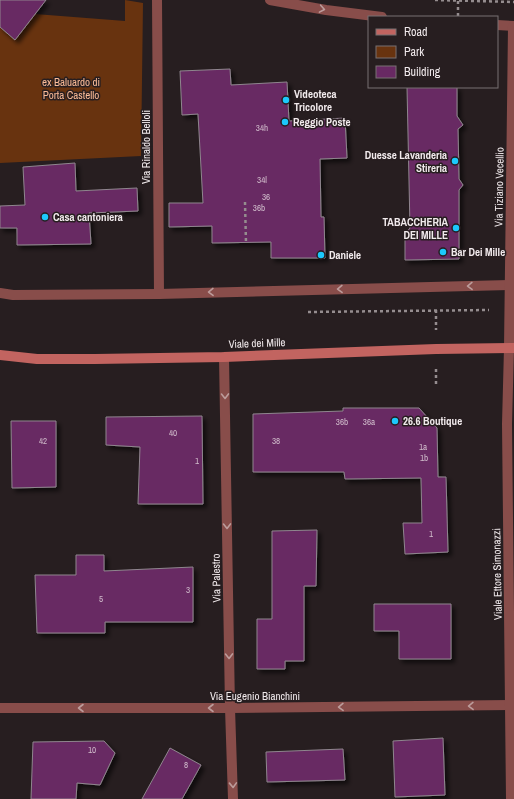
<svg xmlns="http://www.w3.org/2000/svg" width="514" height="799" viewBox="0 0 514 799" font-family="'Archivo Narrow',sans-serif">
<style>
.green{fill:#68330f}
.building{fill:#682963;stroke:#8f868e;filter:url(#shadow)}
.lines{fill:none;stroke-linecap:round;stroke-linejoin:round}
.path{stroke:#958d8f;stroke-width:2.5;stroke-dasharray:3 3;stroke-linecap:butt}
.service{stroke:#884d4a;stroke-width:10}
.minor{stroke:#884d4a;stroke-width:10}
.tertiary{stroke:#884d4a;stroke-width:10}
.secondary{stroke:#c26460;stroke-width:10}
.oneway{stroke:#bc9c9b}
.poi-dot{fill:#1cc9fc;stroke:#271e20;stroke-width:1.5}
.labels{text-anchor:middle;dominant-baseline:central;stroke-width:3;stroke-linejoin:round;paint-order:stroke}
.number-label{font-size:9px;fill:#cfbaca}
.park-label{font-size:11px;fill:#fbbb97;stroke:#271e20}
.poi-label{font-size:11px;font-weight:bold;fill:#f1eaec;stroke:#271e20;text-anchor:start}
.street-label{font-size:11px;fill:#f1eaec;stroke:#271e20}
</style>
<defs>
<filter id="shadow"><feDropShadow dx="3.5" dy="3.5" stdDeviation="2" flood-color="#0009"/></filter>
</defs>
<rect width="100%" height="100%" fill="#271e20"/>
<!-- green -->
<polygon class="green" points="125,0 143,3 141,156 0,163 0,27 15,40 35,14 125,21"/>
<!-- building -->
<g class="building">
<polygon points="0,0 46,0 15,40 0,27"/>
<polygon points="230,69 231,85 287,82 289,121 345,118 347,158 320,159 321,217 324,217 325,258 271,258 271,242 212,243 212,226 169,227 169,203 203,203 198,114 182,115 180,71"/>
<polygon points="407,87 457,87 457,116 463,125 458,129 459,179 463,185 459,190 459,259 405,260 405,234 410,228"/>
<polygon points="75,163 76,191 137,188 138,211 89,213 91,244 17,245 17,228 0,228 0,206 25,205 23,167"/>
<polygon points="343,408 419,408 437,428 438,477 446,477 448,552 405,554 403,523 422,523 421,478 345,479 344,472 253,472 253,414 343,411"/>
<polygon points="202,416 203,504 138,504 140,447 106,445 106,417"/>
<polygon points="11,421 56,421 56,487 12,488"/>
<polygon points="317,530 316,586 304,586 304,661 285,661 285,669 257,669 257,619 272,619 272,531"/>
<polygon points="76,555 104,555 104,571 193,567 193,622 105,622 105,633 37,633 35,575 76,575"/>
<polygon points="374,604 451,604 451,659 399,659 399,631 374,631"/>
<polygon points="443,738 445,795 395,797 393,741"/>
<polygon points="104,741 115,753 100,785 77,783 76,799 31,799 33,742"/>
<polygon points="170,748 201,765 182,799 142,799"/>
<polygon points="343,749 345,780 267,782 266,752"/>
</g>
<g class="lines">
<!-- path -->
<g class="path">
<polyline points="435,0 514,2"/>
<polyline points="458,1 458,17"/>
<polyline points="245,202 246,243"/>
<polyline points="436,310 436,330"/>
<polyline points="308,312 489,310"/>
<polyline points="436,369 436,387"/>
</g>
<!-- service -->
<g class="service">
<polyline points="157,0 159,294"/>
<polyline points="0,293 13,295 159,294 509,285"/>
</g>
<!-- minor -->
<g class="minor">
<polyline points="270,0 326,10 382,17"/>
<polyline points="497,25 514,26"/>
<polyline points="509,348 513,26"/>
<polyline points="224,357 230,708 233,799"/>
<polyline points="0,708 230,708 514,705"/>
</g>
<!-- tertiary -->
<polyline class="tertiary" points="509,348 507,424 511,799"/>
<!-- secondary -->
<polyline class="secondary" points="0,355 37,359 95,359 224,357 436,349 514,348"/>
</g>
<!-- one-way arrows -->
<defs><path id="oneway-chevron" d="M-2-3.5L2.5 0L-2 3.5" fill="none" stroke-width="1.6" stroke-linecap="round" stroke-linejoin="round"/></defs>
<g class="oneway">
<use href="#oneway-chevron" transform="translate(322 9) rotate(10)"/>
<use href="#oneway-chevron" transform="translate(470 286) rotate(179)"/>
<use href="#oneway-chevron" transform="translate(340 289) rotate(179)"/>
<use href="#oneway-chevron" transform="translate(211 292) rotate(179)"/>
<use href="#oneway-chevron" transform="translate(225 396) rotate(89)"/>
<use href="#oneway-chevron" transform="translate(227 526) rotate(89)"/>
<use href="#oneway-chevron" transform="translate(229 656) rotate(89)"/>
<use href="#oneway-chevron" transform="translate(471 706) rotate(179)"/>
<use href="#oneway-chevron" transform="translate(341 707) rotate(179)"/>
<use href="#oneway-chevron" transform="translate(81 708) rotate(180)"/>
<use href="#oneway-chevron" transform="translate(211 708) rotate(180)"/>
<use href="#oneway-chevron" transform="translate(233 785) rotate(88)"/>
</g>
<!-- markers -->
<g class="poi-dot">
<circle cx="286" cy="100" r="4"/>
<circle cx="285" cy="122" r="4"/>
<circle cx="455" cy="161" r="4"/>
<circle cx="45" cy="217" r="4"/>
<circle cx="456" cy="228" r="4"/>
<circle cx="443" cy="252" r="4"/>
<circle cx="321" cy="255" r="4"/>
<circle cx="395" cy="421" r="4"/>
</g>
<g class="labels">
<!-- number labels -->
<g class="number-label">
<text x="262" y="128">34h</text>
<text x="262" y="180">34l</text>
<text x="266" y="197">36</text>
<text x="259" y="208">36b</text>
<text x="342" y="422">36b</text>
<text x="369" y="422">36a</text>
<text x="173" y="433">40</text>
<text x="43" y="441">42</text>
<text x="276" y="441">38</text>
<text x="423" y="447">1a</text>
<text x="424" y="458">1b</text>
<text x="197" y="461">1</text>
<text x="431" y="534">1</text>
<text x="188" y="590">3</text>
<text x="101" y="599">5</text>
<text x="92" y="750">10</text>
<text x="186" y="765">8</text>
</g>
<!-- park labels -->
<g class="park-label">
<text x="71" y="82">ex Baluardo di<tspan x="71" dy="13">Porta Castello</tspan></text>
</g>
<!-- poi labels -->
<g class="poi-label">
<text x="294" y="94">Videoteca<tspan x="294" dy="13">Tricolore</tspan></text>
<text x="293" y="122">Reggio Poste</text>
<text x="447" y="155" text-anchor="end">Duesse Lavanderia<tspan x="447" dy="13">Stireria</tspan></text>
<text x="53" y="217">Casa cantoniera</text>
<text x="448" y="222" text-anchor="end">TABACCHERIA<tspan x="448" dy="13">DEI MILLE</tspan></text>
<text x="451" y="252">Bar Dei Mille</text>
<text x="329" y="255">Daniele</text>
<text x="403" y="421">26.6 Boutique</text>
</g>
<!-- street labels -->
<g class="street-label">
<text transform="translate(146 147) rotate(-90)">Via Rinaldo Belloli</text>
<text transform="translate(499 187) rotate(-89)">Via Tiziano Vecellio</text>
<text transform="translate(257 343) rotate(-2)">Viale dei Mille</text>
<text transform="translate(497 574) rotate(-91)">Viale Ettore Simonazzi</text>
<text transform="translate(216 578) rotate(-91)">Via Palestro</text>
<text x="255" y="696">Via Eugenio Bianchini</text>
</g>
</g>
<!-- legend -->
<rect x="368" y="16" width="130" height="72" fill="#271e20" stroke="#787072"/>
<rect x="376" y="29" width="20" height="6" fill="#c26460" stroke="#787072"/>
<text x="404" y="36" font-size="12" fill="#f1eaec">Road</text>
<rect x="376" y="46" width="20" height="12" fill="#68330f" stroke="#787072"/>
<text x="404" y="56" font-size="12" fill="#f1eaec">Park</text>
<rect x="376" y="66" width="20" height="12" fill="#682963" stroke="#787072"/>
<text x="404" y="76" font-size="12" fill="#f1eaec">Building</text>
</svg>
